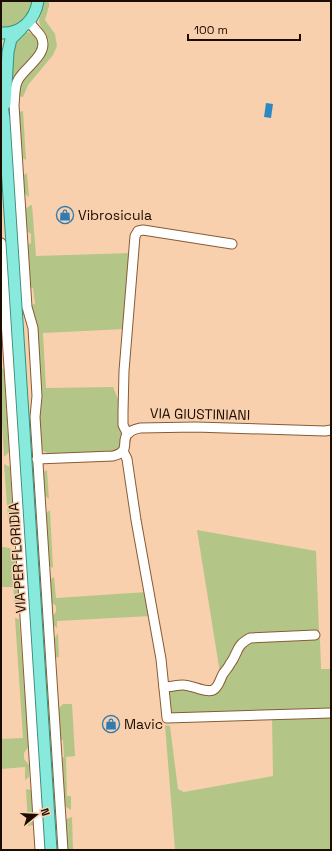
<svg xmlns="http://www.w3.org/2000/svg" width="332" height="851" viewBox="0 0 332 851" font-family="'Space Grotesk',sans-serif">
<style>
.green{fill:#b3c687}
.water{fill:#2c88c3}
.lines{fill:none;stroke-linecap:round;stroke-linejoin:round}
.minor-casing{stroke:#885b33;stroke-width:11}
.major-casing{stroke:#2f9381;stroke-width:13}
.minor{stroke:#fff;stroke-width:9}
.major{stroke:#88eadd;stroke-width:11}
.labels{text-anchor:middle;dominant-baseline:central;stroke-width:3;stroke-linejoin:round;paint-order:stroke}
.poi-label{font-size:14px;fill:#1d0c00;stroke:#f9d0ae;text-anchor:start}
.street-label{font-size:14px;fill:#1d0c00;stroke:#f9d0ae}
</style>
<rect width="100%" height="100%" fill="#f9d0ae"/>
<!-- green -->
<g class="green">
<polygon points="1,1 34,1 32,11 16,26 1,28"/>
<polygon points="44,1 49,1 49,6 45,20 55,34 57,46 53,55 28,85 23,97 18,96 22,80 45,53 49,42 48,38 41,28 39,21 44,3"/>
<path d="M27,32C34,33 36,36 39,41L37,52L15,77L11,84C12,69 9,37 27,32Z"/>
<polygon points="23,111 26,160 21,157 19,112"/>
<polygon points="27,173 29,197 23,192 22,176"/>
<polygon points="32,205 36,256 131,253 125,329 43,333 46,388 113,387 120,404 120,424 122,443 120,448 117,451 54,457 40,449 31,305 35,304 33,288 29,287 26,246 31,243 31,234 26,230 25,210 29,206"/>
<polygon points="1,368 4,369 9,452 4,457 1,409"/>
<polygon points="4,464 10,467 13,516 8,519"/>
<polygon points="47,470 49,499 44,495 42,473"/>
<polygon points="50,510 53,568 49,566 45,514"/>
<polygon points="197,530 316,551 319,632 248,636 243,637 235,644 234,651 220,673"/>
<polygon points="3,547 9,548 15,552 19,605 15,604 13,587 1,587 1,548"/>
<polygon points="54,577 56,598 147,592 151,616 57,621 57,628 52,624 51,617 56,612 56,606 51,602 49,580"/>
<polygon points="15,618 19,619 29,746 24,753 24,759 29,765 29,777 25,780 25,767 1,769 1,739 23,738"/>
<polygon points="58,633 59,657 54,658 53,641"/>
<polygon points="320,639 321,669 331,669 331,711 169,716 167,689 184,687 207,693 240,648 252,641"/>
<polygon points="63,704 72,704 75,756 66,757 67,796 71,796 71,810 63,805 59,759 64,757 63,740 58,740 57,710"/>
<polygon points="331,714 331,850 175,850 165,725 170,726 178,789 184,792 273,776 272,716"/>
<polygon points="26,789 31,790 33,825 28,826"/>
<polygon points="72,817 73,850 65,850 63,820"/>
</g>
<!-- water -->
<polygon class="water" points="266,103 273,104 271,118 264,117"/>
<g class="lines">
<!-- minor casing -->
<g class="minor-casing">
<g id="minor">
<path d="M30,22C31,24 33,27 35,29C38,33 41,35 42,39C48,55 24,68 18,80C14,87 15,97 14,105L27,307L33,328L37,396L35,417L63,850"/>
<polyline points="1,243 40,850"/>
<polyline points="129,433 126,431 123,425 123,412 124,371 135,236 138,231 143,230 232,244"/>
<polyline points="123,451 127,459 136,520 161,659 167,718 331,713"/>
<path d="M37,459L113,456C132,451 120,442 128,433C131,430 136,429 140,428L195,427L325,431L331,430"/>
<path d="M164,687C170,687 177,685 183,685C192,685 205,693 213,690C219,687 220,679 223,674C225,671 228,668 230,664C239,652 235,646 250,638L315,635"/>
</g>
</g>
<!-- major casing -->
<g class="major-casing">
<g id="major">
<path d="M1,33C21,34 35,20 38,1"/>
<polyline points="1,96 4,120 51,850"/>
<polyline points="5,104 8,52 11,39 21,29"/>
</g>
</g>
<!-- minor -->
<use href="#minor" class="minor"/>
<!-- major -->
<use href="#major" class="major"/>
</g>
<!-- icons -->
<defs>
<g id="shop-ring" transform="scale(0.9)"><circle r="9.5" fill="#f9d0ae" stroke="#307caf" stroke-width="1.5"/><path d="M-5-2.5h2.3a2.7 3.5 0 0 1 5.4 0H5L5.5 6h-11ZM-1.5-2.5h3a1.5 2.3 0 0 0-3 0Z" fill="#307caf"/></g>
</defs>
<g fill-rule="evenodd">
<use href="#shop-ring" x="65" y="215"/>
<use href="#shop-ring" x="111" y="724"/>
</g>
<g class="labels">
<!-- poi labels -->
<g class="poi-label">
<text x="78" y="215">Vibrosicula</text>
<text x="124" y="724">Mavic</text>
</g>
<!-- street labels -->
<g class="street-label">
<text transform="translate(200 414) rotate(1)">VIA GIUSTINIANI</text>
<text transform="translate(17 558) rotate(-94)">VIA PER FLORIDIA</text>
</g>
</g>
<!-- border -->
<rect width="332" height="851" fill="none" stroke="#1d0c00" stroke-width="4"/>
<!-- north arrow -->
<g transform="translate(36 815) rotate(72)" stroke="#f9d0ae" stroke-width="3" paint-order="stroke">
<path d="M0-3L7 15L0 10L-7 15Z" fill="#1d0c00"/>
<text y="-6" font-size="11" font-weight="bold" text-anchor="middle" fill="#1d0c00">N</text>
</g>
<!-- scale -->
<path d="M188 34v6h112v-6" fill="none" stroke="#1d0c00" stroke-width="2"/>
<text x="194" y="34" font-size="12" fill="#1d0c00" stroke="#f9d0ae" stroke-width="3" paint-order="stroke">100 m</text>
</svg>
